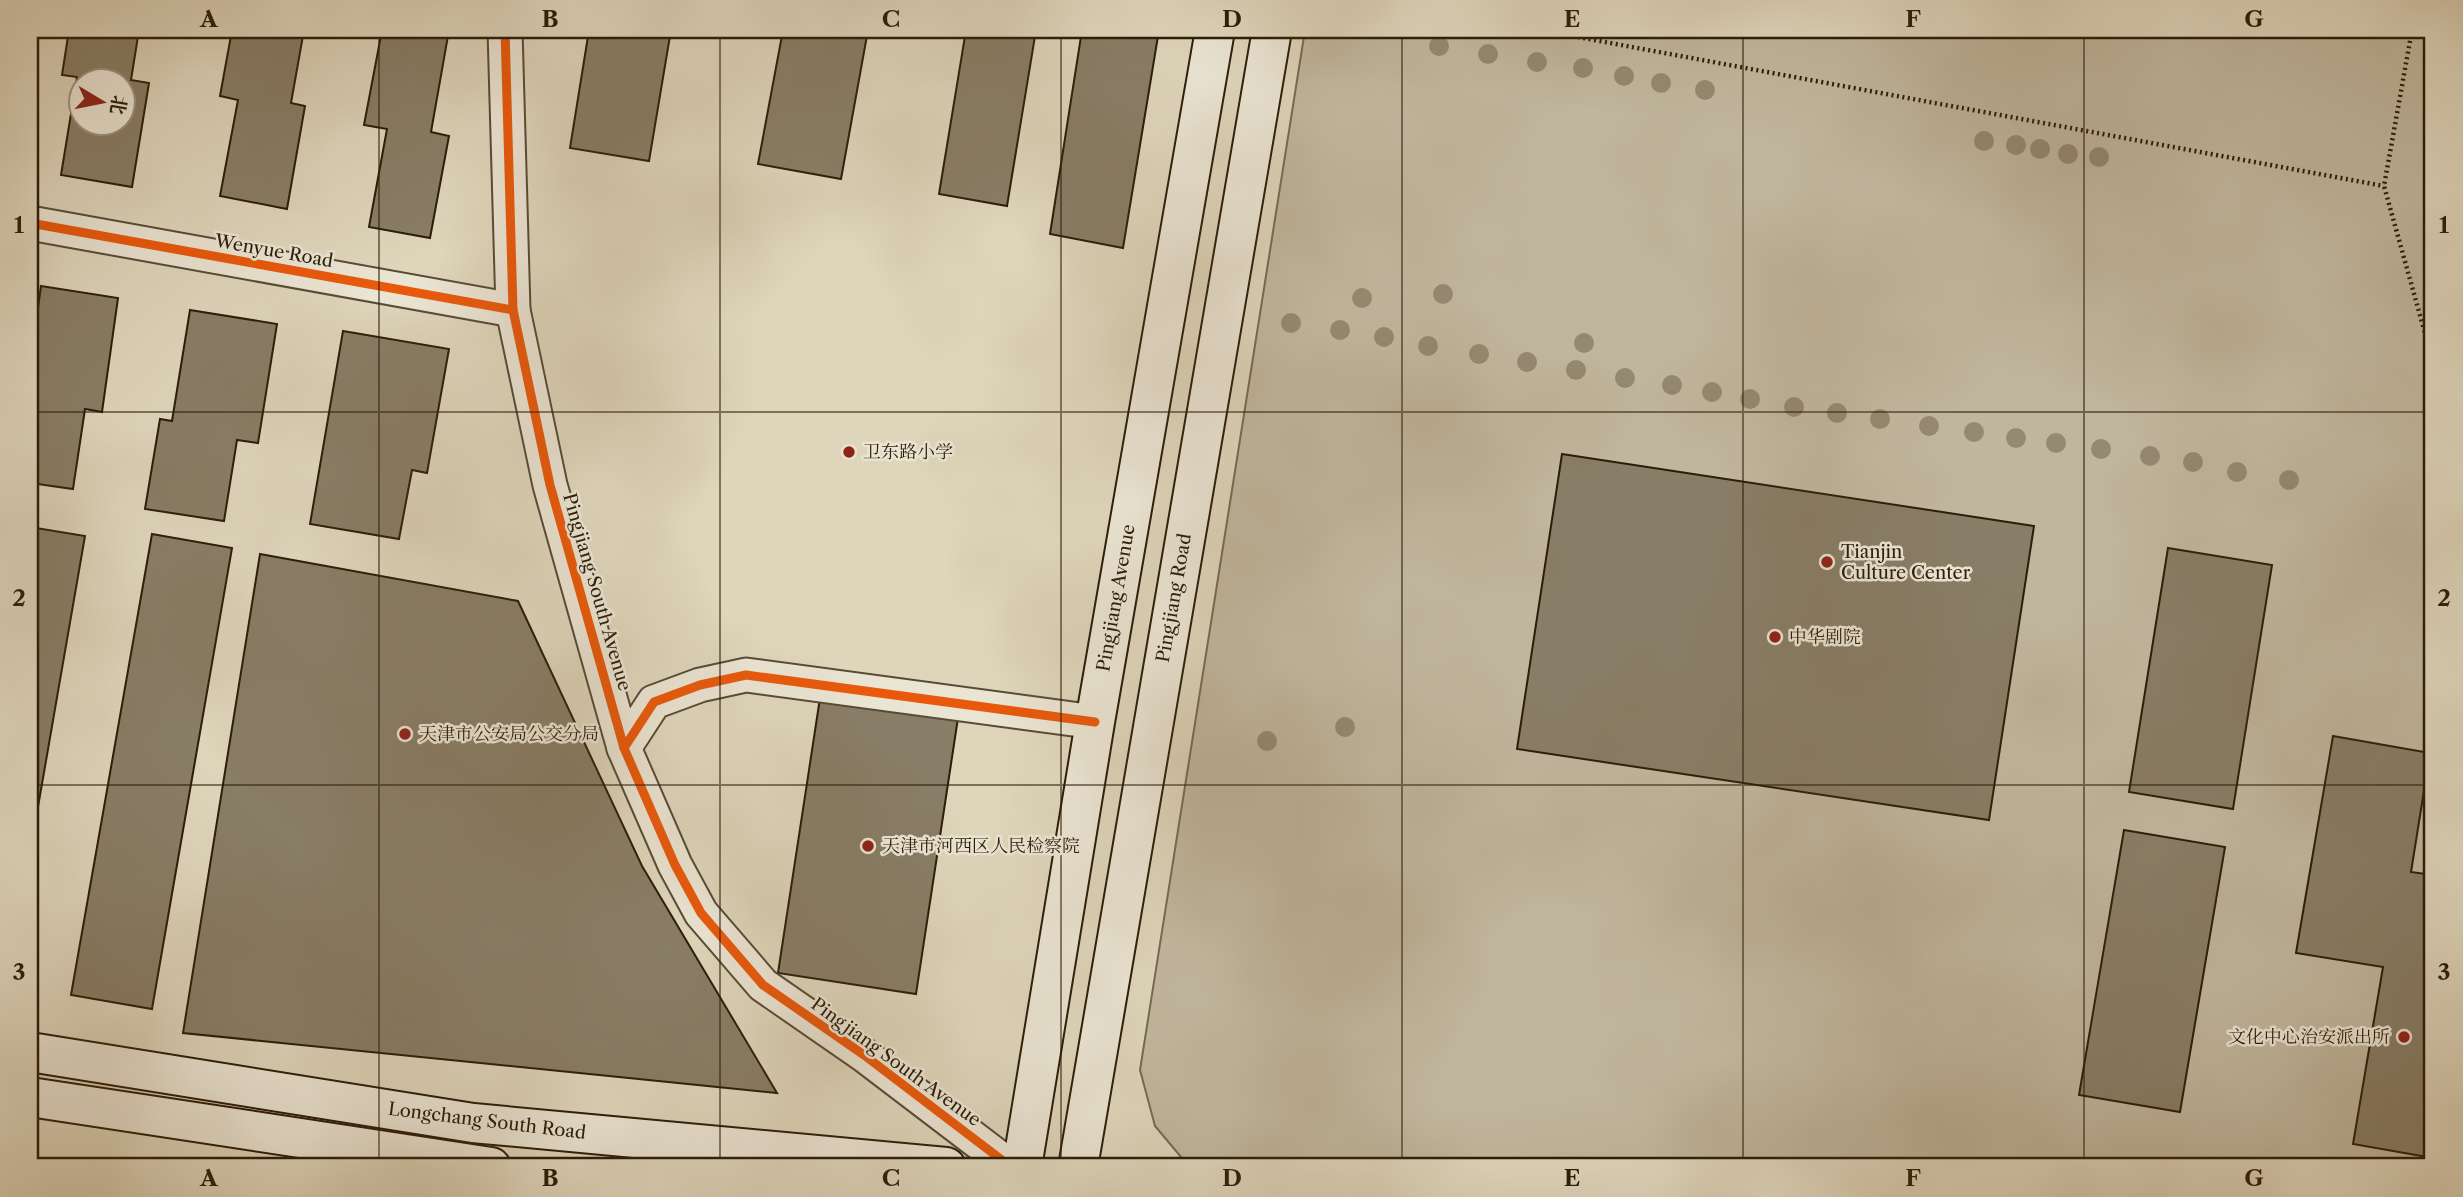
<svg xmlns="http://www.w3.org/2000/svg" width="2463" height="1197" viewBox="0 0 2463 1197" font-family="'Libre Caslon Text','Noto Serif SC',serif">
<style>
.green{fill:#c0b69d;stroke:#766a53;stroke-width:2}
.building{fill:#887d66;stroke:#2b1d09;stroke-width:2;fill-rule:evenodd}
.lines{fill:none;stroke-linecap:round;stroke-linejoin:round}
.street-casing{stroke:#584b36;stroke-width:37}
.secondary-casing{stroke:#2b1d09;stroke-width:42}
.path{stroke:#2b1d09;stroke-width:4.5;stroke-dasharray:2 3.5;stroke-linecap:butt}
.street{stroke:#eae4d3;stroke-width:33}
.secondary{stroke:#eae4d3;stroke-width:38}
.cycleway-casing{stroke:#eae4d3;stroke-width:13}
.cycleway{stroke:#e8590c;stroke-width:9}
.tree{fill:#948971}
.grid{fill:none;stroke:#2b1d09;stroke-width:2;stroke-opacity:0.55}
.poi-dot{fill:#8f2418;stroke:#eae4d3;stroke-width:2.5}
.labels{text-anchor:middle;dominant-baseline:central;stroke-width:5;stroke-linejoin:round;paint-order:stroke}
.street-label{font-size:18px;fill:#2b1d09;stroke:#eae4d3}
.poi-label{font-size:18px;fill:#2b1d09;stroke:#eae4d3;text-anchor:start}
.neatline{fill:none;stroke:#2b1d09;stroke-width:2.5}
.grid-label{font-size:23px;text-anchor:middle;font-weight:bold;fill:#2b1d09}
</style>
<rect width="100%" height="100%" fill="#ded5bb"/>
<filter id="stains"><feTurbulence type="fractalNoise" baseFrequency=".00286" numOctaves="4"/><feColorMatrix values="0 0 0 0 .2 0 0 0 0 .09 0 0 0 0 .02 0 0 0 .5 -.17"/></filter>
<radialGradient id="worn" r=".72"><stop offset=".6" stop-color="#630" stop-opacity="0"/><stop offset="1" stop-color="#630" stop-opacity=".3"/></radialGradient>
<!-- green -->
<polygon class="green" points="1305,30 2433,30 2433,1167 1208,1167 1186,1163 1155,1126 1140,1070"/>
<!-- building -->
<g class="building">
<path d="M69,30H139L131,80L149,83L132,187L61,175L77,77L62,75ZM80,80H122V122H80Z"/>
<polygon points="232,30 304,30 291,103 305,106 287,209 220,196 238,100 220,96"/>
<polygon points="382,30 449,30 431,132 449,136 430,238 369,227 387,129 364,125"/>
<polygon points="589,30 671,30 649,161 570,148"/>
<polygon points="783,30 868,30 841,179 758,164"/>
<polygon points="966,30 1036,30 1007,206 939,194"/>
<polygon points="1082,30 1159,30 1123,248 1050,234"/>
<polygon points="41,286 118,298 102,412 85,409 73,489 30,483 30,365"/>
<polygon points="190,310 277,324 258,443 237,440 224,521 145,509 160,419 172,421"/>
<polygon points="343,331 449,349 427,473 412,470 399,539 310,524"/>
<polygon points="1562,454 2034,526 1989,820 1517,749"/>
<polygon points="30,527 85,536 30,853"/>
<polygon points="152,534 232,548 152,1009 71,995"/>
<polygon points="2168,548 2272,565 2233,809 2129,792"/>
<polygon points="260,554 518,601 642,866 777,1093 183,1033"/>
<polygon points="820,698 958,718 916,994 778,973"/>
<polygon points="2333,736 2430,753 2411,872 2433,875 2433,1158 2353,1144 2383,967 2296,953"/>
<polygon points="2124,830 2225,847 2180,1112 2079,1095"/>
</g>
<g class="lines">
<!-- street casing -->
<g class="street-casing">
<g id="street">
<polyline points="505,30 513,310 550,485 624,748 675,865 701,913 763,985 864,1055 1011,1167"/>
<polyline points="30,223 513,310"/>
<polyline points="624,748 654,702 700,685 746,675 1095,722"/>
</g>
</g>
<!-- secondary casing -->
<g class="secondary-casing">
<g id="secondary">
<polyline points="30,1052 473,1123 946,1167"/>
<polyline points="30,1097 491,1167"/>
<polyline points="1022,1167 1095,722 1215,30"/>
<polyline points="1078,1167 1272,30"/>
</g>
</g>
<!-- path -->
<g class="path">
<polyline points="1540,30 2384,186"/>
<polyline points="2412,30 2384,186 2433,362"/>
</g>
<!-- street -->
<use href="#street" class="street"/>
<!-- secondary -->
<use href="#secondary" class="secondary"/>
<!-- cycleway casing -->
<g class="cycleway-casing">
<g id="cycleway">
<polyline points="505,30 513,310 550,485 624,748 675,865 701,913 763,985 864,1055 1011,1167"/>
<polyline points="30,223 513,310"/>
<polyline points="624,748 654,702 700,685 746,675 1095,722"/>
</g>
</g>
<!-- cycleway -->
<use href="#cycleway" class="cycleway"/>
</g>
<!-- trees -->
<g class="tree">
<circle cx="1439" cy="46" r="10"/>
<circle cx="1488" cy="54" r="10"/>
<circle cx="1537" cy="62" r="10"/>
<circle cx="1583" cy="68" r="10"/>
<circle cx="1624" cy="76" r="10"/>
<circle cx="1661" cy="83" r="10"/>
<circle cx="1705" cy="90" r="10"/>
<circle cx="1984" cy="141" r="10"/>
<circle cx="2016" cy="145" r="10"/>
<circle cx="2040" cy="149" r="10"/>
<circle cx="2068" cy="154" r="10"/>
<circle cx="2099" cy="157" r="10"/>
<circle cx="1443" cy="294" r="10"/>
<circle cx="1362" cy="298" r="10"/>
<circle cx="1291" cy="323" r="10"/>
<circle cx="1340" cy="330" r="10"/>
<circle cx="1384" cy="337" r="10"/>
<circle cx="1584" cy="343" r="10"/>
<circle cx="1428" cy="346" r="10"/>
<circle cx="1479" cy="354" r="10"/>
<circle cx="1527" cy="362" r="10"/>
<circle cx="1576" cy="370" r="10"/>
<circle cx="1625" cy="378" r="10"/>
<circle cx="1672" cy="385" r="10"/>
<circle cx="1712" cy="392" r="10"/>
<circle cx="1750" cy="399" r="10"/>
<circle cx="1794" cy="407" r="10"/>
<circle cx="1837" cy="413" r="10"/>
<circle cx="1880" cy="419" r="10"/>
<circle cx="1929" cy="426" r="10"/>
<circle cx="1974" cy="432" r="10"/>
<circle cx="2016" cy="438" r="10"/>
<circle cx="2056" cy="443" r="10"/>
<circle cx="2101" cy="449" r="10"/>
<circle cx="2150" cy="456" r="10"/>
<circle cx="2193" cy="462" r="10"/>
<circle cx="2237" cy="472" r="10"/>
<circle cx="2289" cy="480" r="10"/>
<circle cx="1345" cy="727" r="10"/>
<circle cx="1267" cy="741" r="10"/>
</g>
<!-- grid -->
<path class="grid" d="M379,30V1167M720,30V1167M1061,30V1167M1402,30V1167M1743,30V1167M2084,30V1167M30,412H2433M30,785H2433"/>
<!-- markers -->
<g class="poi-dot">
<circle cx="849" cy="452" r="7"/>
<circle cx="1827" cy="562" r="7"/>
<circle cx="1775" cy="637" r="7"/>
<circle cx="405" cy="734" r="7"/>
<circle cx="868" cy="846" r="7"/>
<circle cx="2404" cy="1037" r="7"/>
</g>
<g class="labels">
<!-- street labels -->
<g class="street-label">
<text transform="translate(274 251) rotate(10)">Wenyue Road</text>
<text transform="translate(597 592) rotate(74)">Pingjiang South Avenue</text>
<text transform="translate(1116 598) rotate(-80)">Pingjiang Avenue</text>
<text transform="translate(1174 598) rotate(-80)">Pingjiang Road</text>
<text transform="translate(896 1062) rotate(36)">Pingjiang South Avenue</text>
<text transform="translate(487 1121) rotate(7)">Longchang South Road</text>
</g>
<!-- poi labels -->
<g class="poi-label">
<text x="863" y="452">卫东路小学</text>
<text x="1841" y="552">Tianjin<tspan x="1841" dy="21">Culture Center</tspan></text>
<text x="1789" y="637">中华剧院</text>
<text x="419" y="734">天津市公安局公交分局</text>
<text x="882" y="846">天津市河西区人民检察院</text>
<text x="2390" y="1037" text-anchor="end">文化中心治安派出所</text>
</g>
</g>
<!-- margin -->
<rect width="2463" height="1197" fill="none" stroke="#ded5bb" stroke-width="77"/>
<!-- north arrow -->
<g transform="translate(102 102) rotate(100)"><circle r="33" fill="#eae4d3" stroke="#9e9482" stroke-width="2"/>
<path d="M0-5L12 26L0 18L-12 26Z" fill="#8f2418"/>
<text y="-10" font-size="19" font-weight="bold" text-anchor="middle" fill="#2b1d09">北</text>
</g>
<rect x="38" y="38" width="2386" height="1120" class="neatline"/>
<g class="grid-label">
<text x="209" y="27">A</text>
<text x="550" y="27">B</text>
<text x="891" y="27">C</text>
<text x="1232" y="27">D</text>
<text x="1572" y="27">E</text>
<text x="1913" y="27">F</text>
<text x="2254" y="27">G</text>
<text x="19" y="233">1</text>
<text x="2444" y="233">1</text>
<text x="19" y="606">2</text>
<text x="2444" y="606">2</text>
<text x="19" y="980">3</text>
<text x="2444" y="980">3</text>
<text x="209" y="1186">A</text>
<text x="550" y="1186">B</text>
<text x="891" y="1186">C</text>
<text x="1232" y="1186">D</text>
<text x="1572" y="1186">E</text>
<text x="1913" y="1186">F</text>
<text x="2254" y="1186">G</text>
</g>
<rect width="100%" height="100%" filter="url(#stains)"/>
<rect width="100%" height="100%" fill="url(#worn)"/>
</svg>
